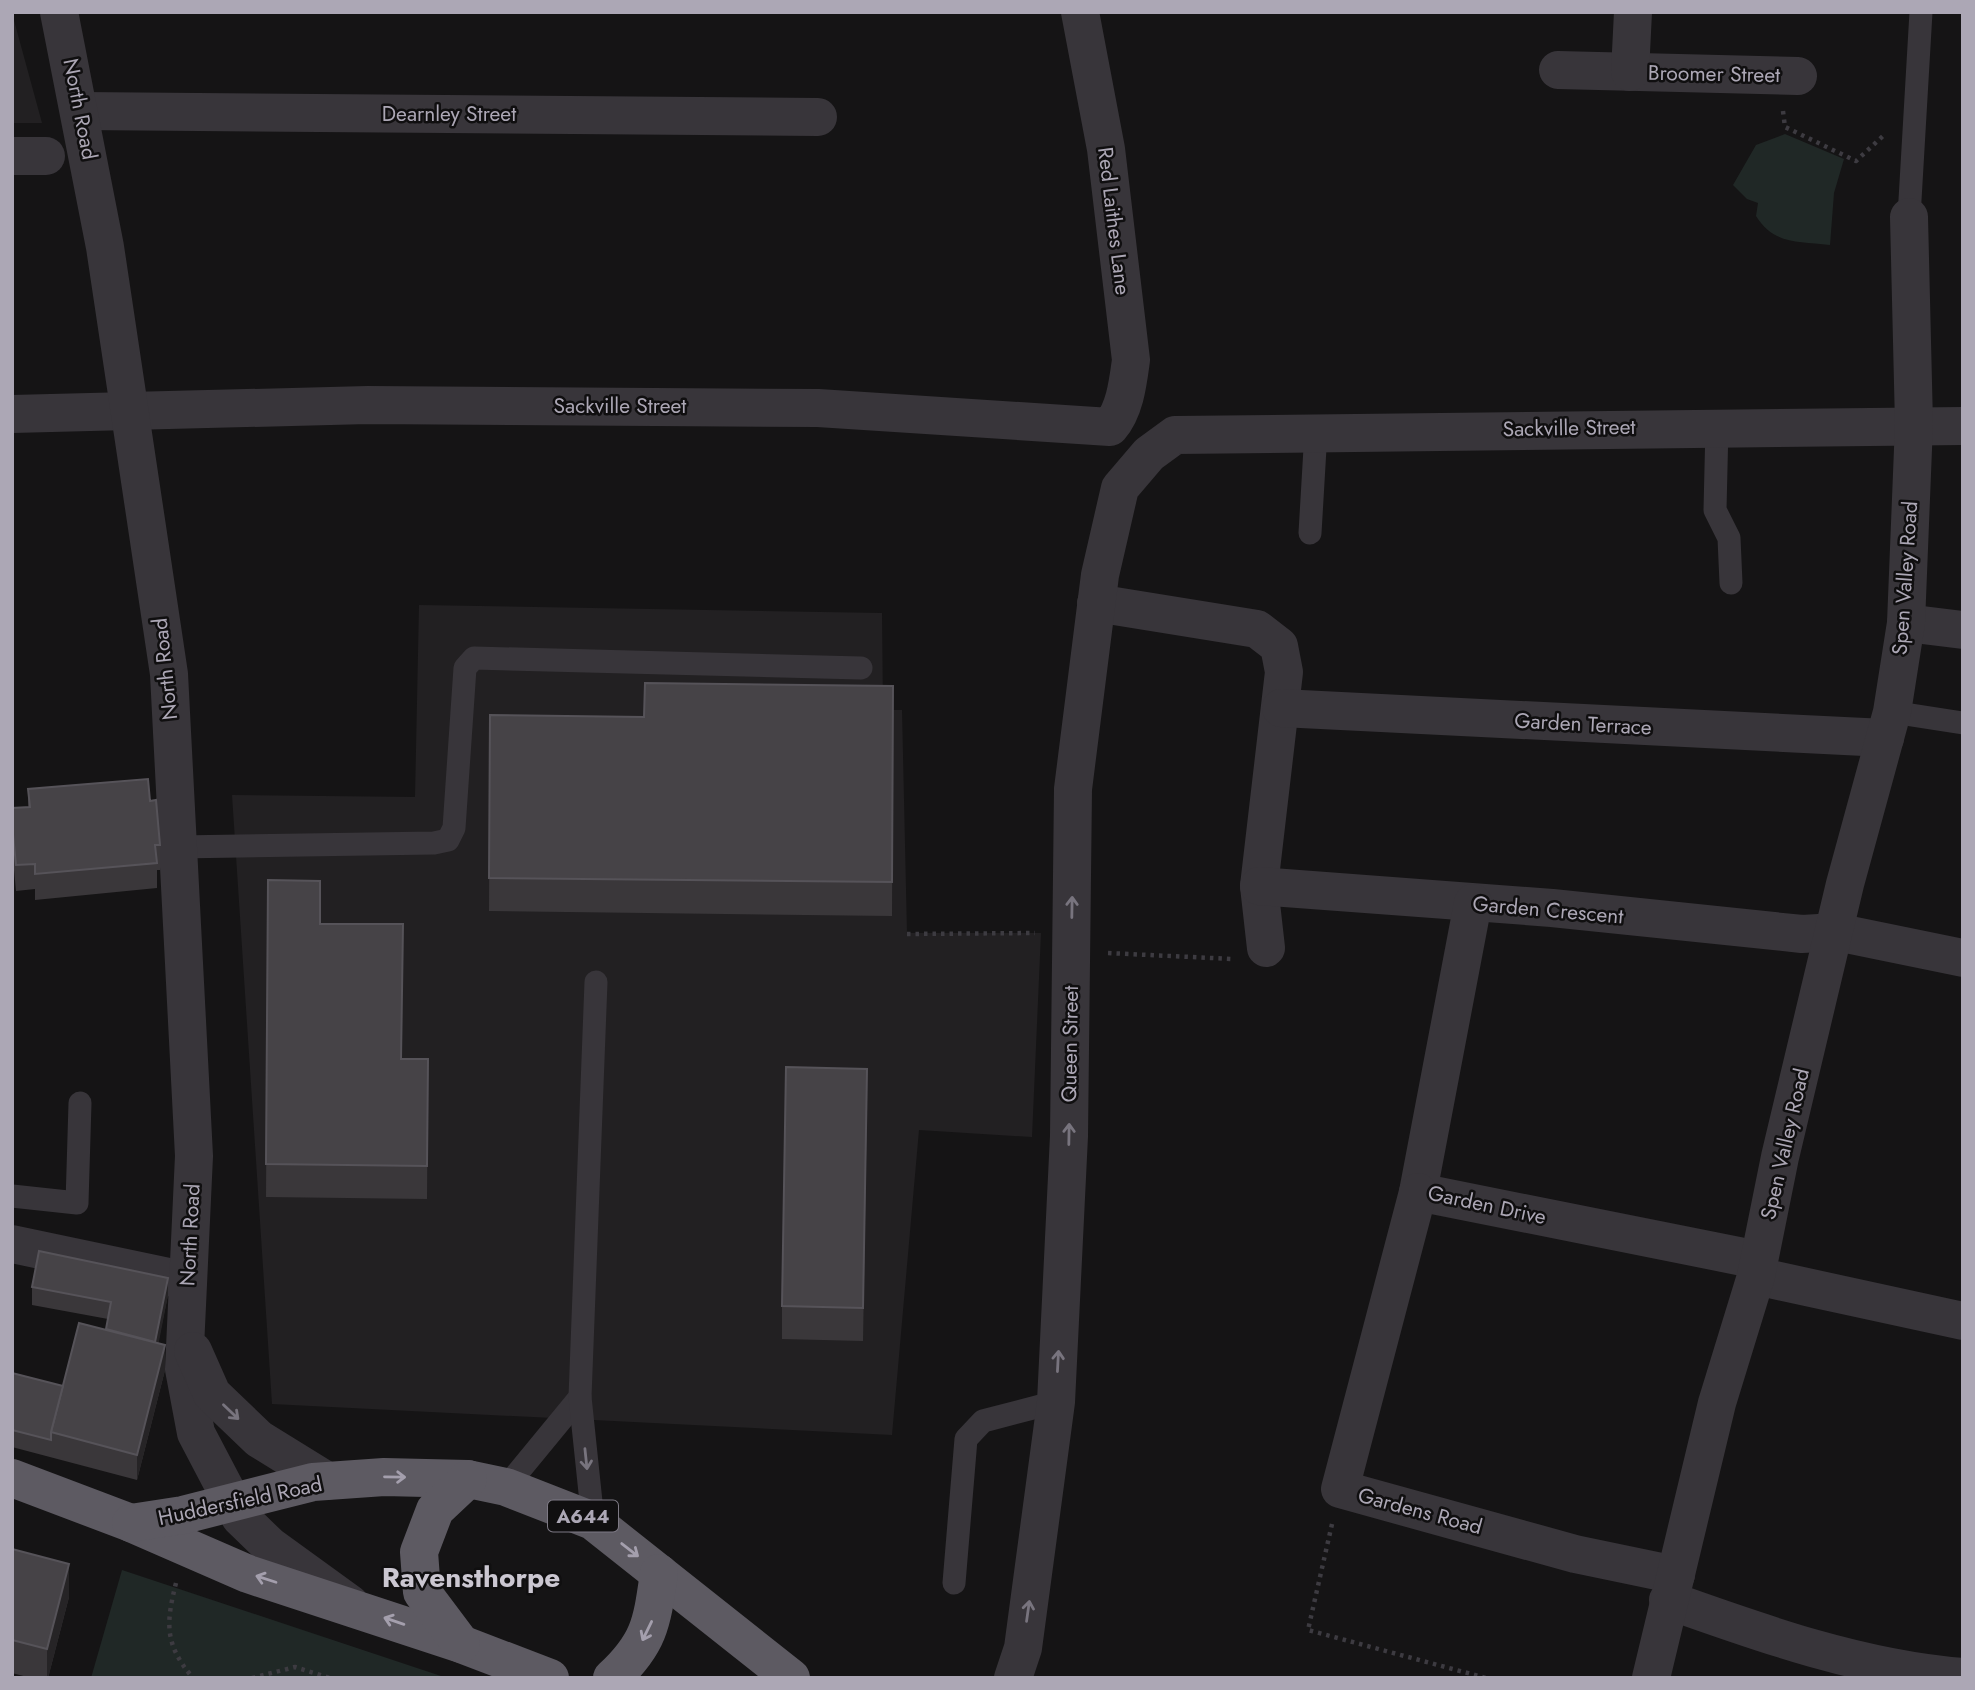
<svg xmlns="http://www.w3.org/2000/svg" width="1975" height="1690" viewBox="0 0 1975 1690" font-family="Jost,sans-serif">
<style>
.built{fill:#222022}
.green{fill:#202826}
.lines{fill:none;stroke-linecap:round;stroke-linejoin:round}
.path{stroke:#3d3b41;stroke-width:4.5;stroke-dasharray:3.5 5;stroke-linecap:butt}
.service{stroke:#38353a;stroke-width:23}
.minor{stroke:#38353a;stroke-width:38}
.tertiary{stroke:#38353a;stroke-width:38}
.trunk{stroke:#5d5a62;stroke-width:38}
.wall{fill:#3a373a}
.shaded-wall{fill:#262426}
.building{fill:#464347;stroke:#565359;stroke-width:2}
.oneway{stroke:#78747e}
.oneway2{stroke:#a49fad}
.labels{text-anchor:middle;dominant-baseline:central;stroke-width:5;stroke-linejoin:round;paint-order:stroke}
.shield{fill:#100f10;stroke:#7d7984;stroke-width:2}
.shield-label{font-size:19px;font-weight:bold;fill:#aca7b5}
.street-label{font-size:21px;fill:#aca7b5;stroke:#100f10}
.district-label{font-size:28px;font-weight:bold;fill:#cbc7d1;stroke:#100f10}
</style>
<rect width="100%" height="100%" fill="#151415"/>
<!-- built -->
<g class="built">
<polygon points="12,13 42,123 12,123"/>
<polygon points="419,605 882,613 883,710 902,710 907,933 1041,933 1032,1137 919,1130 892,1435 272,1404 232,795 415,797"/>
</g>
<!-- green -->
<g class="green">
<path d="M1785,134L1844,159L1834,193L1830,245C1798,241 1774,245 1756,216L1758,203L1747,199L1733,185L1756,145Z"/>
<polygon points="122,1570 447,1678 91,1678"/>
</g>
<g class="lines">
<!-- path -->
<g class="path">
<polyline points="1783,111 1785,127 1856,161 1883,136"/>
<polyline points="907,934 1035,933"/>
<polyline points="1108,953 1232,959"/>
<polyline points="1332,1524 1308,1630 1486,1678"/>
<path d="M176,1583C166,1623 164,1644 193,1678"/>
<polyline points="252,1678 295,1667 330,1678"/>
</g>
<!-- service -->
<g class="service">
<polyline points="1909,217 1921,12"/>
<polyline points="1717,426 1715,510 1729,538 1731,583"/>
<polyline points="1310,533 1316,431"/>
<polyline points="1892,712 1963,723"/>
<polyline points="178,847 434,843 448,840 454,828 465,668 474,658 861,668"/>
<polyline points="12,1196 77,1203 80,1103"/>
<polyline points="506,1487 580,1397"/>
<polyline points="593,1521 580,1397 596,982"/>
<polyline points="954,1583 966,1439 983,1421 1056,1402"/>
</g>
<!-- minor -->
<g class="minor">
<polyline points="1558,70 1798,76"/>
<polyline points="1630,72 1633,12"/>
<polyline points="81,111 818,117"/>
<polyline points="12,156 46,156"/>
<path d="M12,414L368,405L818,408L1110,427C1125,410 1128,382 1131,360L1106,149L1080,12"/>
<polyline points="1096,603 1257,629 1279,646 1284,672 1259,886 1266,948"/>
<polyline points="1906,623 1963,630"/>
<polyline points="1281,708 1885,738"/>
<polyline points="1259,886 1552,908 1802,934 1836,932 1963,958"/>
<polyline points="1473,903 1418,1192 1758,1260"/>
<polyline points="1418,1192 1340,1489 1575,1554 1676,1575"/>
<polyline points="12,1244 188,1281"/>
<polyline points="1756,1276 1963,1321"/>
<path d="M1668,1600C1763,1634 1862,1669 1963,1677"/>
<polyline points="1013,1678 1023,1648 1056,1402 1069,1136 1073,789 1100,575 1120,488 1149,454 1175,435 1963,426"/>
<polyline points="1651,1678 1717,1403 1756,1276 1780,1157 1845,884 1892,712 1906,623 1914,424 1909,217"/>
</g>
<!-- tertiary -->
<g class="tertiary">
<polyline points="59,12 105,247 169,674 194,1156 184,1369 196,1433 240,1517 270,1546 350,1604"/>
<polyline points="193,1351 212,1394 259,1439 327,1481"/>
</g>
<!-- trunk -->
<g class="trunk">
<polyline points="12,1478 131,1523 248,1574 461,1644 550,1678"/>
<polyline points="131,1523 183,1515 313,1482 384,1477 468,1479 506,1487 593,1521 791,1678"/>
<polyline points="461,1644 422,1592 419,1552 435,1510 468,1479"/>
<path d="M612,1678C650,1643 652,1622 659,1573"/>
</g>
</g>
<!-- wall -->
<g class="wall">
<polygon points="893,686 892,916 489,911 490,715 644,717"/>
<polygon points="28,789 150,801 160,845 160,870 157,870 157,888 35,900 35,889 16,891 12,849 12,808 28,807"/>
<polygon points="268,880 320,924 402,1059 428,1059 427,1199 266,1197"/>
<polygon points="867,1102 863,1341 782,1339 782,1306"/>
<polygon points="32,1287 168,1295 158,1343 165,1370 137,1480 12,1447 12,1357 14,1373 63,1386 106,1329 108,1319 32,1305"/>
<polygon points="12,1549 69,1597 48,1678 31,1678 12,1673"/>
</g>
<!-- shaded-wall -->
<g class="shaded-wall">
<polygon points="168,1278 168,1295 154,1367 154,1350"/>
<polygon points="165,1345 165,1370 137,1480 137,1455"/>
<polygon points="14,1357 14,1374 12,1381 12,1364"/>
<polygon points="69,1564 69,1597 48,1678 47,1678 47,1649"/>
</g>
<!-- building -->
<g class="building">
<polygon points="645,683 893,686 892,882 489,878 490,715 644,717"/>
<polygon points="148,779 150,801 156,800 160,845 155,845 157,863 35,874 35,864 16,865 12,824 12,808 30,807 28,789"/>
<polygon points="268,880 320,881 320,924 403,924 401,1059 428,1059 427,1166 266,1164"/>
<polygon points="786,1067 867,1069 863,1308 782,1306"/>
<polygon points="39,1251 168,1278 155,1342 106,1329 111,1302 32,1287"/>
<polygon points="79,1323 165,1345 137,1455 51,1432"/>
<polygon points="12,1373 63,1386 51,1432 51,1440 12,1430"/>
<polygon points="12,1549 69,1564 47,1649 12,1640"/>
</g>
<!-- one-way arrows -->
<defs><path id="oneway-shaft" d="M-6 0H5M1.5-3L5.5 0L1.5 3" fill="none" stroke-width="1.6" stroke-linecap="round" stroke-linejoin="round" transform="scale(1.75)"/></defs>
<g class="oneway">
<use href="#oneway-shaft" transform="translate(1072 907) rotate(-89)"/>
<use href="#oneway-shaft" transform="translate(1069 1134) rotate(-89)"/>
<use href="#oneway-shaft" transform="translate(1058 1361) rotate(-87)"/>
<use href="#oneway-shaft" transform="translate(231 1412) rotate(44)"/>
<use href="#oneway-shaft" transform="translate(586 1459) rotate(84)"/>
<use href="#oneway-shaft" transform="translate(1028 1611) rotate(-82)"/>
</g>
<g class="oneway2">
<use href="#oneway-shaft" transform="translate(395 1477) rotate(1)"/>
<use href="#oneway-shaft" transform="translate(630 1550) rotate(38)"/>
<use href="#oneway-shaft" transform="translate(266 1579) rotate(-162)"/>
<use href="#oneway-shaft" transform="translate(394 1621) rotate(-161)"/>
<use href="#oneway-shaft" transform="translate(647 1631) rotate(116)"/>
</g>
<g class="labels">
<!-- shield labels -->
<rect class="shield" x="548" y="1500.5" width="70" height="31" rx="5"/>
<g class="shield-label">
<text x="583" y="1516">A644</text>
</g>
<!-- street labels -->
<g class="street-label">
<text transform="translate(1714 74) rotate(1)">Broomer Street</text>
<text transform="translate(80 109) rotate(79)">North Road</text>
<text x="449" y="114">Dearnley Street</text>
<text transform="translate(1114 221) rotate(83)">Red Laithes Lane</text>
<text x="620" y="406">Sackville Street</text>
<text transform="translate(1569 428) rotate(-1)">Sackville Street</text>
<text transform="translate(1905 578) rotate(-86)">Spen Valley Road</text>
<text transform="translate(165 669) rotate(-96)">North Road</text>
<text transform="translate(1583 724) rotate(3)">Garden Terrace</text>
<text transform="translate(1548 910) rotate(5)">Garden Crescent</text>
<text transform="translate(1070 1044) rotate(-89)">Queen Street</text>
<text transform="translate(1785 1144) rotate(-77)">Spen Valley Road</text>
<text transform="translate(1487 1205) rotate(12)">Garden Drive</text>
<text transform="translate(190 1235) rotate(-87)">North Road</text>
<text transform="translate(240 1501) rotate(-12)">Huddersfield Road</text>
<text transform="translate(1420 1511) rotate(15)">Gardens Road</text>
</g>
<!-- district labels -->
<g class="district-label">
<text x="471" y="1577">Ravensthorpe</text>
</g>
</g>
<!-- border -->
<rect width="1975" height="1690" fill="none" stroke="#aca7b5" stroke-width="28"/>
</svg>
